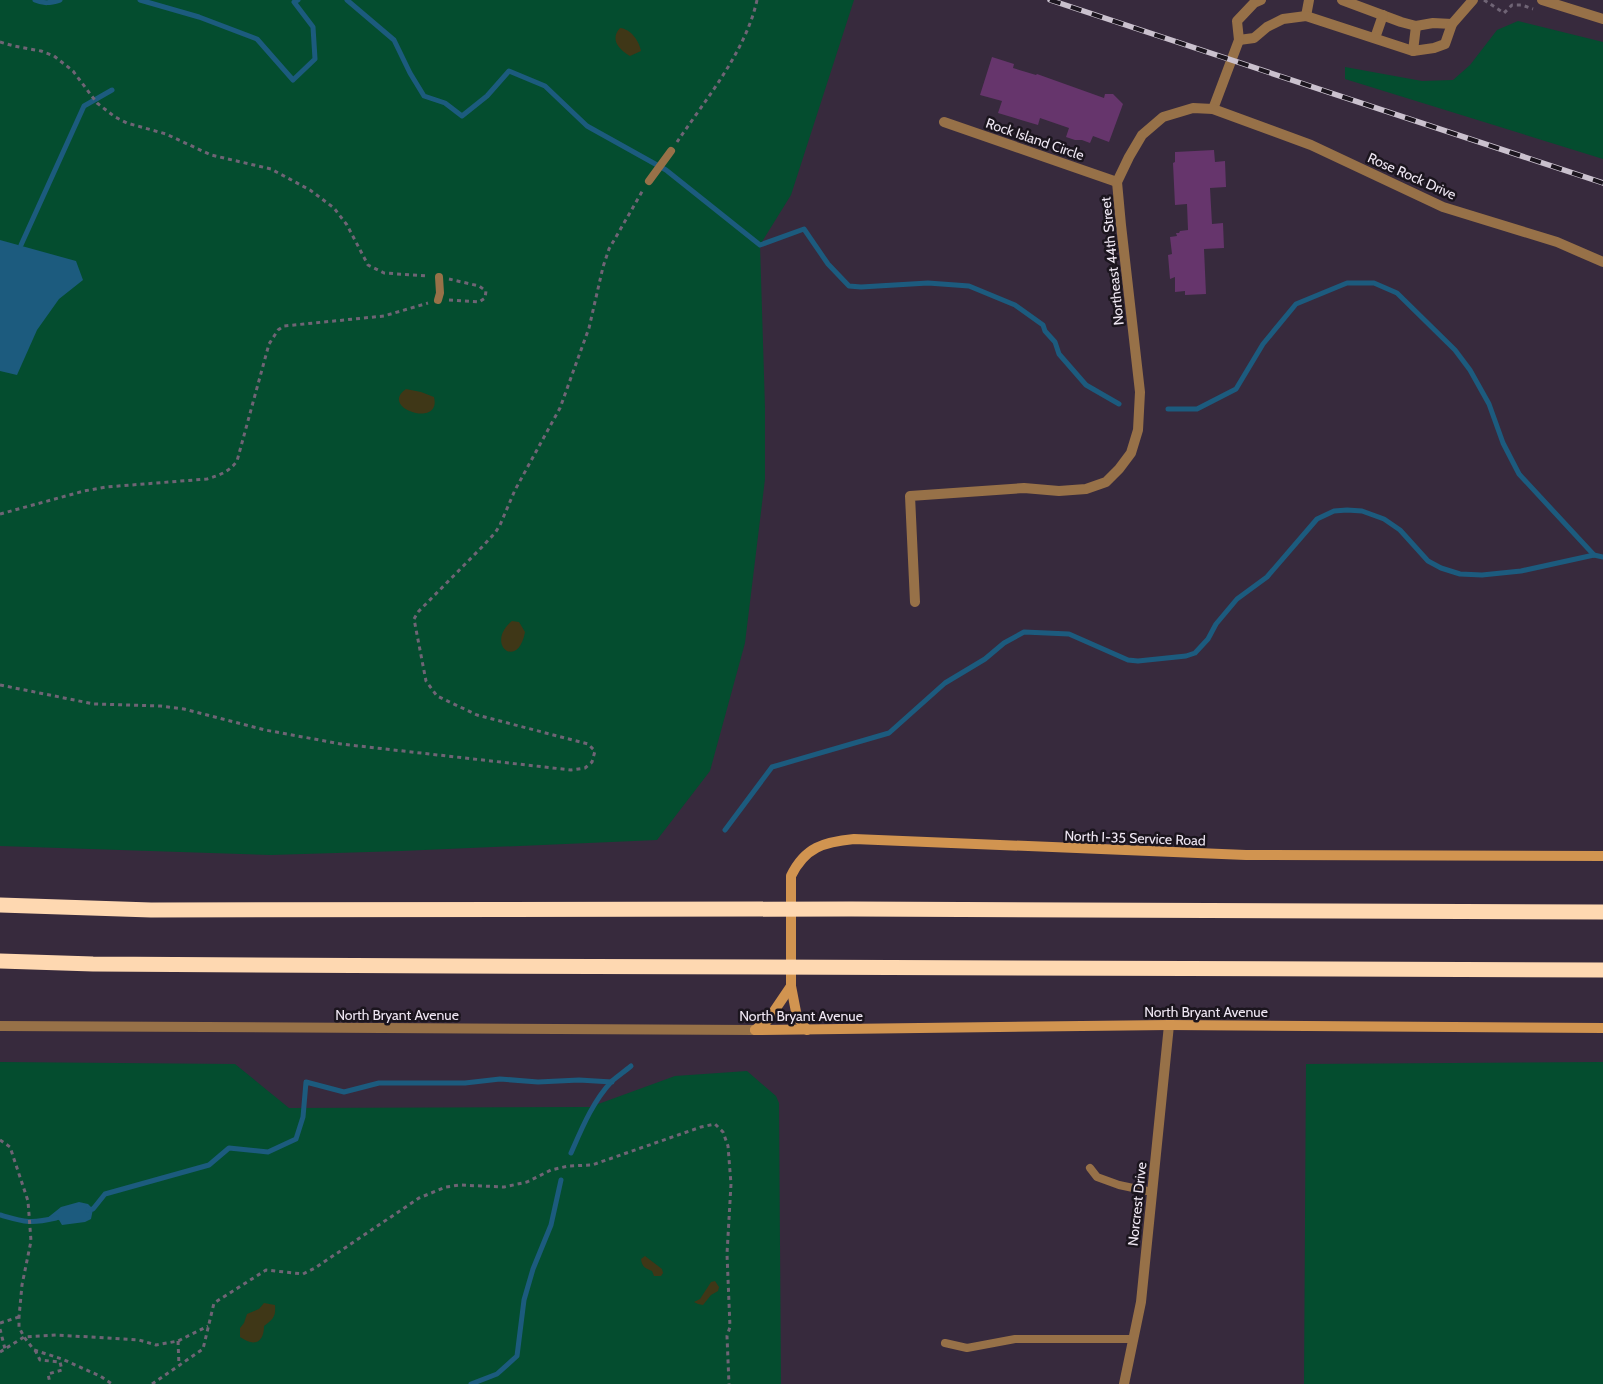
<svg xmlns="http://www.w3.org/2000/svg" width="1603" height="1384" viewBox="0 0 1603 1384" font-family="Cabin,sans-serif">
<style>
.green{fill:#044d2f}
.sand{fill:#3f3717}
.water{fill:#1c5b7e}
.lines{fill:none;stroke-linecap:round;stroke-linejoin:round}
.stream{stroke:#1c5b7e;stroke-width:5}
.building{fill:#66356c}
.path{stroke:#6f6475;stroke-width:3;stroke-dasharray:4 4;stroke-linecap:butt}
.service{stroke:#977148;stroke-width:8}
.minor{stroke:#977148;stroke-width:10}
.tertiary{stroke:#977148;stroke-width:10}
.secondary{stroke:#d19450;stroke-width:10}
.motorway{stroke:#fed8b1;stroke-width:15}
.rail-casing{stroke:#cac1ce;stroke-width:5.5}
.rail{stroke:#1b151e;stroke-width:4;stroke-dasharray:11;stroke-linecap:butt}
.labels{text-anchor:middle;dominant-baseline:central;stroke-width:5;stroke-linejoin:round;paint-order:stroke}
.street-label{font-size:14px;fill:#efe7f3;stroke:#1b151e}
</style>
<rect width="100%" height="100%" fill="#372a3d"/>
<!-- green -->
<g class="green">
<polygon points="0,0 854,0 791,195 760,245 765,408 765,479 745,643 710,771 657,840 401,851 271,855 0,846"/>
<polygon points="1518,21 1603,42 1603,159 1345,79 1345,67 1422,81 1453,80 1470,65 1497,30"/>
<polygon points="0,1062 235,1064 289,1108 590,1107 675,1076 747,1071 776,1096 779,1103 781,1384 0,1384"/>
<polygon points="1603,1062 1603,1384 1304,1384 1306,1064"/>
</g>
<!-- sand -->
<g class="sand">
<path d="M620,28C631,29 639,41 641,51L630,56C618,49 610,39 620,28Z"/>
<path d="M406,389L421,392L434,397C442,429 378,408 406,389Z"/>
<path d="M512,621L519,622L525,632C518,671 484,644 512,621Z"/>
<path d="M645,1256L662,1269L663,1273L661,1276H654L652,1271C645,1268 642,1267 641,1259Z"/>
<polygon points="715,1281 719,1287 718,1291 711,1295 703,1305 698,1304 694,1302 700,1299 711,1282"/>
<path d="M264,1303L275,1305C276,1317 273,1319 264,1326C264,1343 254,1347 240,1337V1328L244,1323L247,1314L259,1309Z"/>
</g>
<!-- water -->
<g class="water">
<polygon points="0,240 76,261 83,280 59,299 37,330 17,375 0,371"/>
<polygon points="79,1202 88,1204 93,1209 91,1219 85,1222 62,1225 59,1220 46,1219 61,1207"/>
</g>
<g class="lines">
<!-- stream -->
<g class="stream">
<path d="M35,0C44,4 50,3 60,0"/>
<polyline points="140,0 199,17 257,39 293,80 315,59 313,27 294,2 298,0"/>
<polyline points="347,0 394,40 410,73 424,96 445,103 462,116 487,96 509,71 545,86 587,126 666,170 760,245 804,229 828,264 849,286 861,287 928,283 969,286 1015,305 1043,325 1045,331 1055,342 1059,354 1086,385 1119,404"/>
<polyline points="21,245 84,106 112,90"/>
<polyline points="1168,409 1197,409 1236,389 1263,344 1296,304 1347,283 1374,283 1397,293 1455,350 1470,370 1489,404 1503,443 1519,474 1594,555"/>
<polyline points="725,830 772,767 889,733 945,683 985,659 1004,643 1024,632 1069,634 1128,660 1138,661 1186,656 1195,653 1208,639 1216,624 1237,599 1267,577 1317,519 1334,511 1347,510 1362,511 1384,519 1400,530 1428,561 1441,568 1460,574 1482,575 1521,571 1594,555 1603,557"/>
<path d="M571,1153C582,1128 593,1101 612,1081C618,1076 625,1071 631,1066"/>
<polyline points="88,1210 93,1209 105,1194 209,1165 229,1148 268,1152 296,1139 303,1117 306,1082 344,1092 379,1083 465,1083 500,1079 538,1082 579,1080 612,1082"/>
<path d="M0,1215C25,1222 30,1224 56,1218"/>
<polyline points="471,1384 497,1374 517,1356 524,1300 533,1269 551,1225 561,1180"/>
</g>
</g>
<!-- building -->
<g class="building">
<polygon points="992,57 1014,64 1013,68 1036,75 1037,74 1104,98 1105,94 1113,94 1123,104 1109,142 1093,136 1090,143 1082,140 1075,140 1066,137 1069,128 1040,118 1038,125 998,113 1002,101 980,95"/>
<polygon points="1214,150 1215,162 1225,161 1226,187 1210,188 1212,224 1223,223 1224,248 1204,249 1206,294 1185,295 1185,291 1175,292 1175,277 1170,279 1168,255 1172,254 1170,237 1177,236 1176,233 1179,233 1180,231 1188,230 1187,204 1175,205 1173,163 1175,162 1175,152"/>
</g>
<g class="lines">
<!-- path -->
<g class="path">
<polyline points="1484,0 1504,13 1512,5 1522,5 1533,9"/>
<polyline points="0,42 14,46 41,51 54,56 73,71 97,103 115,117 127,123 166,134 211,155 271,169 310,190 334,208 347,225 368,265 384,273 428,276"/>
<path d="M677,142C706,99 746,51 757,0"/>
<polyline points="449,300 479,302 485,298 486,291 479,286 449,279"/>
<path d="M0,514L84,491L106,487L207,479C220,475 229,472 237,461L269,344L278,330L284,326L384,316L428,303"/>
<polyline points="0,685 94,704 161,706 184,709 265,730 341,744 571,770 585,768 592,762 595,751 588,744 477,715 437,696 426,681 414,619 418,612 481,548 495,533 500,525 515,490 560,408 589,328 603,267 609,249 643,190"/>
<polyline points="0,1140 10,1147 28,1201 31,1241 22,1285 19,1317 19,1327 24,1337 34,1350 62,1359 100,1376 112,1384"/>
<polyline points="0,1323 19,1317"/>
<polyline points="0,1329 5,1349"/>
<polyline points="178,1341 179,1365"/>
<polyline points="35,1350 40,1360 60,1362 62,1370 48,1374 50,1383"/>
<polyline points="0,1352 24,1337 57,1335 139,1340 156,1345 178,1341 208,1326"/>
<polyline points="152,1384 203,1349 214,1303 266,1270 303,1274 315,1268 419,1198 446,1187 460,1185 504,1187 527,1182 551,1170 568,1166 592,1165 701,1127 715,1124 723,1132 728,1146 731,1184 727,1254 730,1327 727,1336 729,1384"/>
</g>
<!-- service -->
<g class="service">
<polyline points="649,181 671,151"/>
<polyline points="438,300 440,293 439,277"/>
<polyline points="1090,1168 1097,1177 1119,1185 1152,1192"/>
<polyline points="945,1343 967,1348 1015,1339 1133,1339"/>
</g>
<!-- minor -->
<g class="minor">
<polyline points="1342,0 1401,22 1416,26 1433,23 1452,24"/>
<polyline points="1306,16 1309,0"/>
<polyline points="1375,38 1383,15"/>
<polyline points="1239,40 1254,38 1267,27 1283,19 1306,16 1413,51 1434,48 1445,44 1452,24 1473,0"/>
<polyline points="1413,51 1416,26"/>
<polyline points="1213,109 1239,40 1237,21 1254,3 1261,0"/>
<polyline points="944,122 1117,182"/>
<polyline points="915,602 910,496 1024,488 1059,491 1086,489 1106,482 1119,469 1131,453 1138,430 1140,392 1121,225 1117,182 1129,157 1142,135 1163,117 1193,108 1213,109 1311,145 1443,207 1557,242 1603,262"/>
<polyline points="1124,1384 1141,1302 1169,1025"/>
</g>
<!-- tertiary -->
<g class="tertiary">
<polyline points="1542,0 1603,19"/>
<polyline points="0,1026 755,1030"/>
</g>
<!-- secondary -->
<g class="secondary">
<polyline points="755,1030 1169,1025 1603,1028"/>
<polyline points="755,1030 768,1020 791,986"/>
<path d="M807,1030L797,1017L791,986V876C805,847 824,842 854,839L1246,855L1603,856"/>
</g>
<!-- motorway -->
<g class="motorway">
<polyline points="0,905 151,910 851,909 1603,912"/>
<polyline points="0,961 93,964 453,966 1603,970"/>
</g>
<!-- rail casing -->
<g class="rail-casing">
<polyline id="rail" points="1050,0 1603,183"/>
</g>
<!-- rail -->
<use href="#rail" class="rail"/>
</g>
<g class="labels">
<!-- street labels -->
<g class="street-label">
<text transform="translate(1035 139) rotate(19)">Rock Island Circle</text>
<text transform="translate(1412 176) rotate(24)">Rose Rock Drive</text>
<text transform="translate(1112 261) rotate(-96)">Northeast 44th Street</text>
<text transform="translate(1135 838) rotate(2)">North I-35 Service Road</text>
<text x="1206" y="1012">North Bryant Avenue</text>
<text x="397" y="1015">North Bryant Avenue</text>
<text x="801" y="1016">North Bryant Avenue</text>
<text transform="translate(1137 1204) rotate(-84)">Norcrest Drive</text>
</g>
</g>
</svg>
